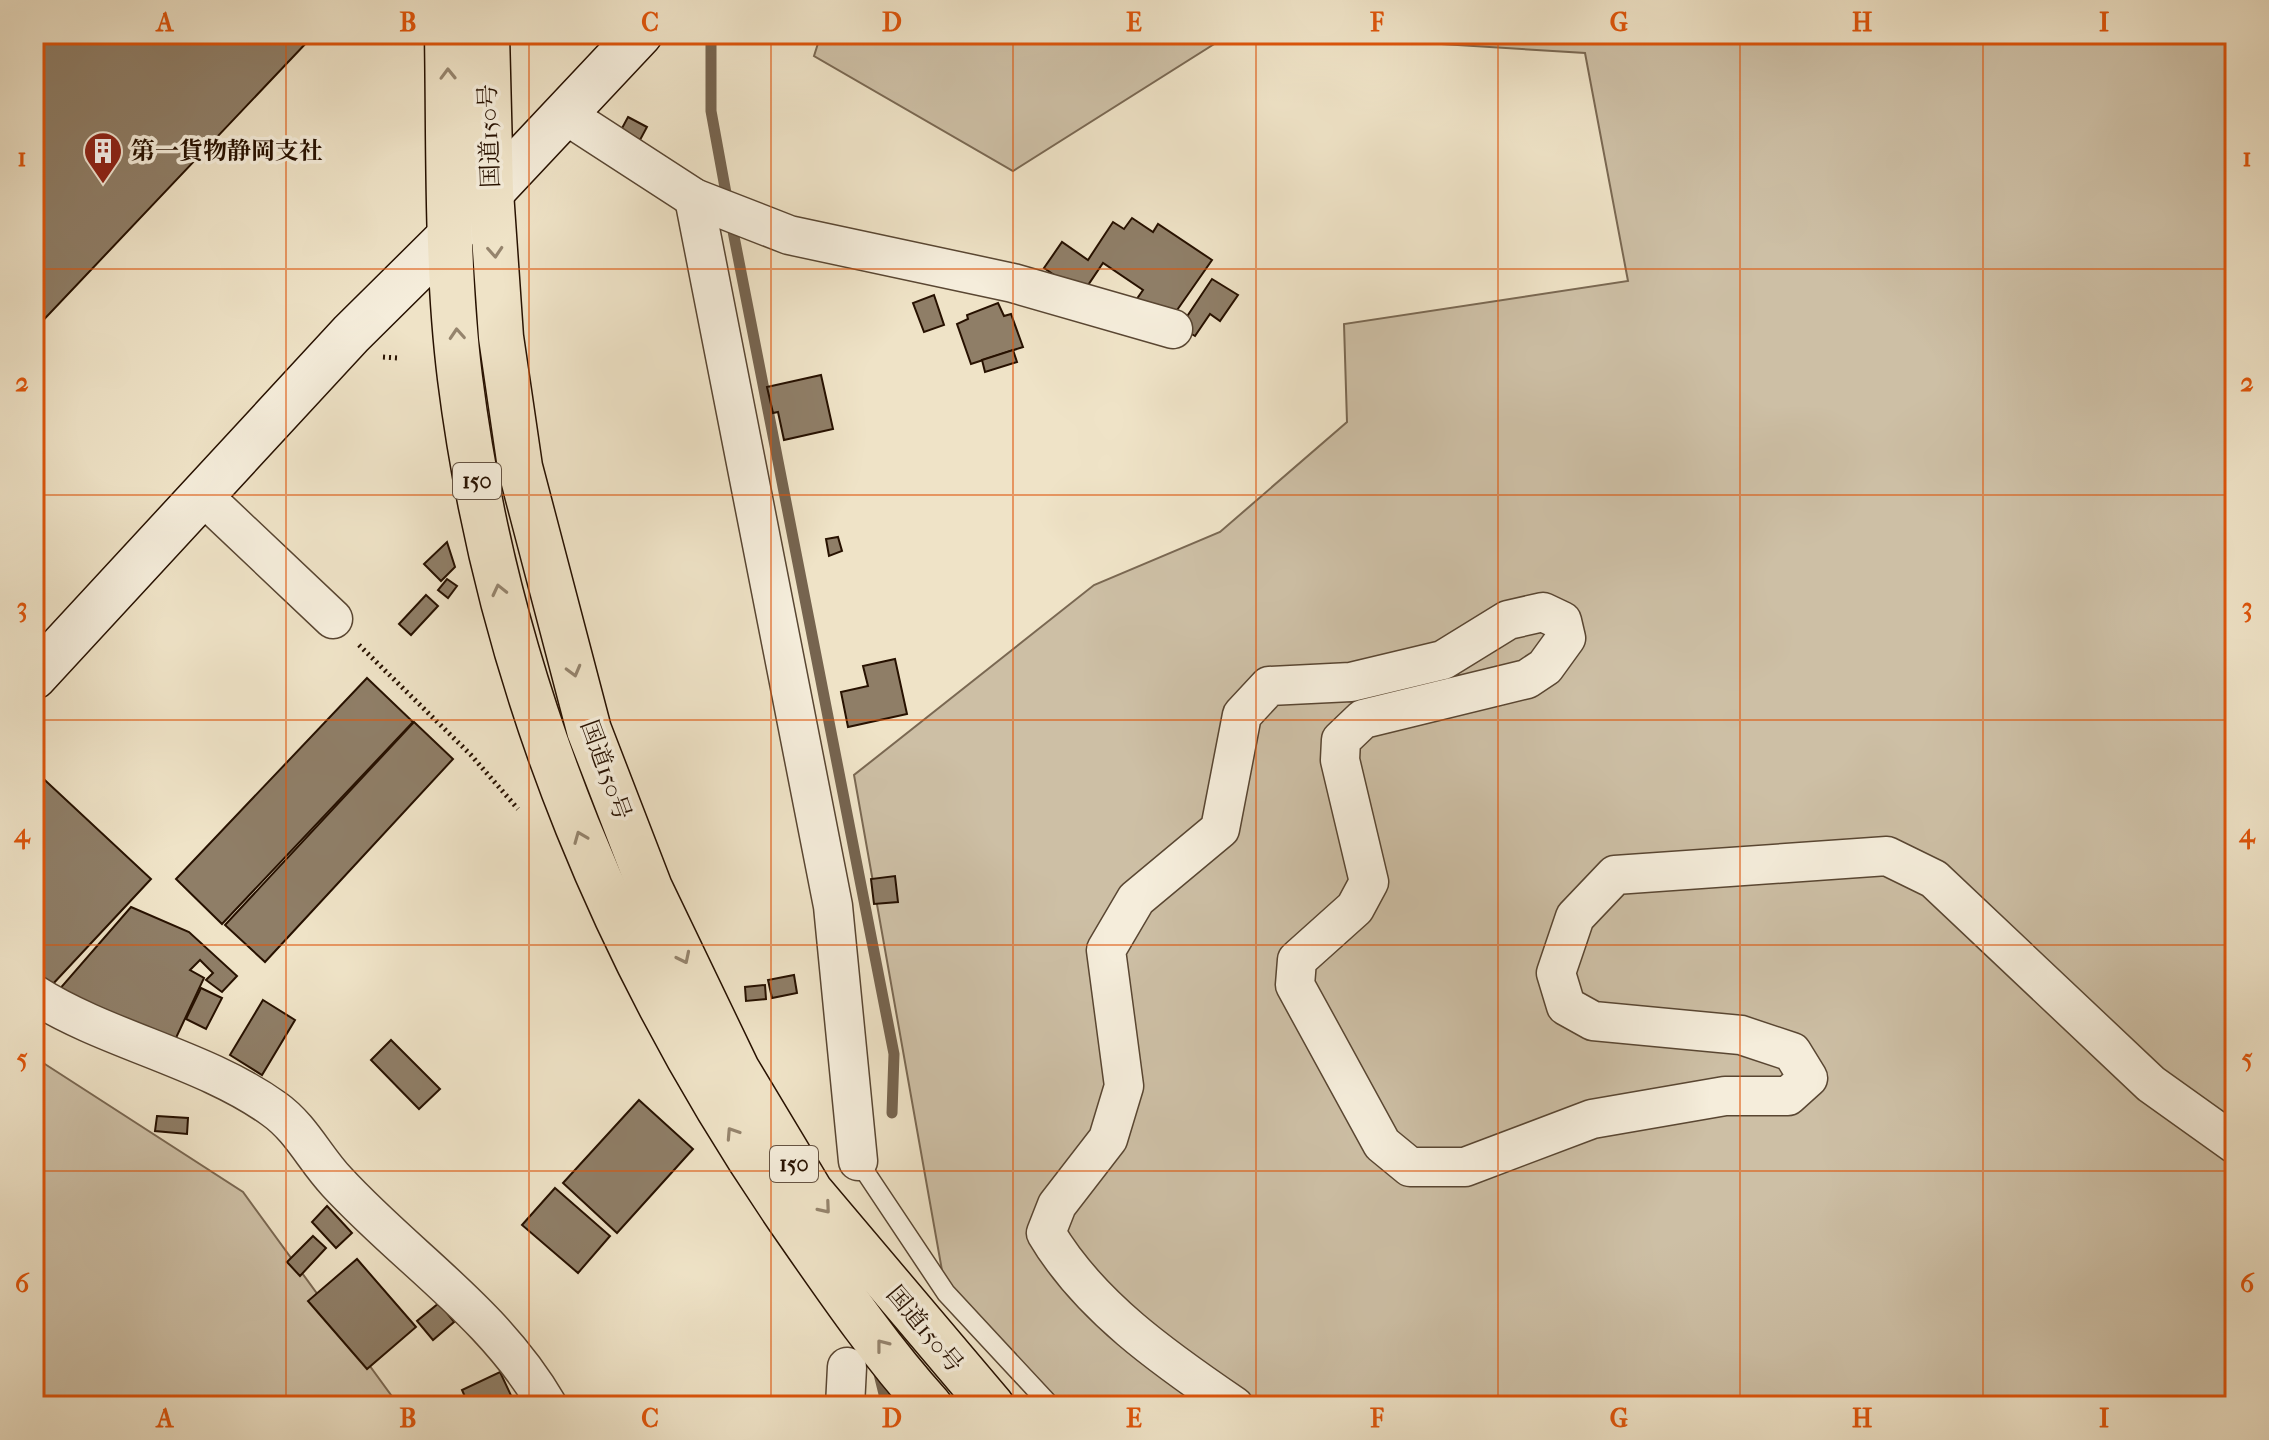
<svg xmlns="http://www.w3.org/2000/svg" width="2269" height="1440" viewBox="0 0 2269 1440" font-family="'IM FELL French Canon','Noto Serif JP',serif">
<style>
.green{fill:#cdbfa5;stroke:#7a6852;stroke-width:2}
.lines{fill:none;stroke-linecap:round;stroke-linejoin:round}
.stream{stroke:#76644f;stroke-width:11}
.building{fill:#8f7e67;stroke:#271100;stroke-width:2}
.lane-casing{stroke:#594632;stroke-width:21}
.street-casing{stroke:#594632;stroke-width:41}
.secondary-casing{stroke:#271100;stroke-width:47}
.highway-casing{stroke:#271100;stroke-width:47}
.path{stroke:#271100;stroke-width:5;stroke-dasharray:2 4;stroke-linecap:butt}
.lane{stroke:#f5eddb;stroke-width:18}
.street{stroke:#f5eddb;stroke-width:38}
.secondary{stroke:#f5eddb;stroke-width:44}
.highway{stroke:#efe3c7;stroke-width:44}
.oneway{stroke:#95846d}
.grid{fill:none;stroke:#de550b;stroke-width:2;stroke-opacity:0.55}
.labels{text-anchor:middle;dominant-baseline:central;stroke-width:7;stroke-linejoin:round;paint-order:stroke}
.shield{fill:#f5eddb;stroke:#655342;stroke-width:2}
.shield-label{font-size:22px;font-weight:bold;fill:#271100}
.street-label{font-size:24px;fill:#271100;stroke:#f5eddb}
.poi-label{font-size:24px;font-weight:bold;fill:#271100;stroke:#f5eddb;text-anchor:start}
.neatline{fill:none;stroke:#de550b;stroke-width:3}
.grid-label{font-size:26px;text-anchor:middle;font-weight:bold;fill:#de550b}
</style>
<rect width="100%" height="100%" fill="#efe3c7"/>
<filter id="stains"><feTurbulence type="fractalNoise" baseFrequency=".0025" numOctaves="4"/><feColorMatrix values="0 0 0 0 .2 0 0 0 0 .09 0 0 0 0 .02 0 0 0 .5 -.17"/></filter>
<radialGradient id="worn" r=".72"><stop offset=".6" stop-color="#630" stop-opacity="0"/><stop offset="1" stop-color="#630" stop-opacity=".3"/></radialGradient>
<!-- green -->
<g class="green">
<polygon points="821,34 1230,34 1013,171 814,56"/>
<polygon points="1280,34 2235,34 2235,1406 1059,1406 946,1293 854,775 1094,585 1220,532 1347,422 1344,324 1628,281 1585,53"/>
<polygon points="34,1057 243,1192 399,1406 34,1406"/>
</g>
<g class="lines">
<!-- stream -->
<g class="stream">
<polyline points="711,34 711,111 728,204"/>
<polyline points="731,221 894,1054 892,1113"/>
<polyline points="879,1374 887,1406"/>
</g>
</g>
<!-- building -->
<g class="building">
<polygon points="34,34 302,34 309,40 34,330"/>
<polygon points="628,117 647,127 640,140 621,130"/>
<polygon points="1132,218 1153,232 1158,224 1212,260 1168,323 1134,303 1143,290 1103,263 1082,294 1044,268 1062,242 1088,260 1113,222 1124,229"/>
<polygon points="1212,279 1238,295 1220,321 1210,314 1195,336 1180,327"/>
<polygon points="934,295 944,325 924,332 913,303"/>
<polygon points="998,303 1004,316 1011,314 1023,347 971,364 957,324 968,319 967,315"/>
<polygon points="1013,350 1017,362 985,372 982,360"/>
<polygon points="821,375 833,429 784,440 778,412 773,413 767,387"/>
<polygon points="838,537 842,551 829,556 826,539"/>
<polygon points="447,542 455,567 441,581 424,564"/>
<polygon points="447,579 457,586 448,598 438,590"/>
<polygon points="426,595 438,606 411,635 399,624"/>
<polygon points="895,659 907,714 848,727 841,692 868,686 863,666"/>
<polygon points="367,678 413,722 222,924 176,879"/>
<polygon points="414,722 453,759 265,962 225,925"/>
<polygon points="34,770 151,879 51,986 34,970"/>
<polygon points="895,876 898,902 874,904 871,879"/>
<polygon points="131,907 189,932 237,976 222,992 206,980 213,973 200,960 190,970 204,978 175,1040 57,992"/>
<polygon points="794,975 797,993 772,998 768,980"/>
<polygon points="765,985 766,999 746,1001 745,987"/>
<polygon points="201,988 222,998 206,1029 186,1019"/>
<polygon points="263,1000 295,1020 262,1075 230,1055"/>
<polygon points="391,1040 440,1089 419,1109 371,1060"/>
<polygon points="639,1100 693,1149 617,1233 563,1183"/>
<polygon points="157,1116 188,1118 187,1134 155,1131"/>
<polygon points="555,1188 610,1236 578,1273 522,1225"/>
<polygon points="327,1206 352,1233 336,1248 312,1222"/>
<polygon points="313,1236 326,1248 300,1276 287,1262"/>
<polygon points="357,1259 416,1327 367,1369 308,1301"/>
<polygon points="439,1303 454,1322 433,1340 417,1321"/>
<polygon points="500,1372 516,1406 469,1406 462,1390"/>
</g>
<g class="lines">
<!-- lane casing -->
<g class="lane-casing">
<polyline id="lane" points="858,1161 946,1293 1051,1406"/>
</g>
<!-- street casing -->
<g class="street-casing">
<g id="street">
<polyline points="566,115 694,198 789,235 1013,283 1173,329"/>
<polyline points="694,198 833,906 858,1161"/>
<polyline points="202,495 333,619"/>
<path d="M34,994C106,1040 205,1059 274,1109C301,1128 315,1159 337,1182C408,1259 493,1312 548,1406"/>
<polyline points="845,1406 847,1367"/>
<path d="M1234,1406C1165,1359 1089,1306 1046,1233L1057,1205L1108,1139L1124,1086L1106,950L1136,899L1220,829L1242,715L1269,686L1351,682L1443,660L1508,620L1543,612L1562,621L1566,638L1545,667L1527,679L1363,719L1341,740L1340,760L1369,882L1355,908L1297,960L1295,985L1382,1144L1410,1167H1465L1592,1119L1725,1096H1788L1808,1078L1792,1052L1741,1035L1593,1021L1566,1006L1556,973L1575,917L1615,875L1887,856L1934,879L2151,1084L2235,1144"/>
</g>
</g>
<!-- secondary casing -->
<g class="secondary-casing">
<polyline id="secondary" points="34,677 351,334 450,236 640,34"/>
</g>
<!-- highway casing -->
<g class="highway-casing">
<g id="highway">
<path d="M447,34C449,148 446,265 460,378C499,688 621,978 799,1233C840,1292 882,1353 930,1406"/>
<polyline points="487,34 491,192 501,337 520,467 589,730 650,888 737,1069 811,1192 992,1406"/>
</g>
</g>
<!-- path -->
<g class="path">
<polyline points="383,357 398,358"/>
<polyline points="359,645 471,755 518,809"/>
</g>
<!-- lane -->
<use href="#lane" class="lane"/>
<!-- street -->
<use href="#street" class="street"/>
<!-- secondary -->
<use href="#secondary" class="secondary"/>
<!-- highway -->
<use href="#highway" class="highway"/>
</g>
<!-- one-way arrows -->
<defs><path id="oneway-chevron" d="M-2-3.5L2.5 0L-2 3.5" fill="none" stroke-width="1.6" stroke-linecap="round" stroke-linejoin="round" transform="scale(2)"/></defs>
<g class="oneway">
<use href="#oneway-chevron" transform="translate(448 74) rotate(-91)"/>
<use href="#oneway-chevron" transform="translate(495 252) rotate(86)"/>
<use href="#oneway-chevron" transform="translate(457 334) rotate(-94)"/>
<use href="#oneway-chevron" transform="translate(499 590) rotate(-103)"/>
<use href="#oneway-chevron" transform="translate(574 671) rotate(75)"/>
<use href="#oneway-chevron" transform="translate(580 837) rotate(-112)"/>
<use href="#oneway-chevron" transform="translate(684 958) rotate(64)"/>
<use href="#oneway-chevron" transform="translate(732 1133) rotate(-123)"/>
<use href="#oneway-chevron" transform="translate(825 1208) rotate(50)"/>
<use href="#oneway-chevron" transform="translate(882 1345) rotate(-128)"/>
</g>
<!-- grid -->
<path class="grid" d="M286,34V1406M529,34V1406M771,34V1406M1013,34V1406M1256,34V1406M1498,34V1406M1740,34V1406M1983,34V1406M34,269H2235M34,495H2235M34,720H2235M34,945H2235M34,1171H2235"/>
<!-- icons -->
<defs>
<g id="building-pin" transform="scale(2)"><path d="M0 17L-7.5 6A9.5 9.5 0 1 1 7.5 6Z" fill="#8f2418" stroke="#f5eddb"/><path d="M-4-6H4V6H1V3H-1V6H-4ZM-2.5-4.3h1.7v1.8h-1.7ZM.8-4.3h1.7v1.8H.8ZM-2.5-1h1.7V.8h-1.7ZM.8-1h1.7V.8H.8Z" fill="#fff"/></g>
</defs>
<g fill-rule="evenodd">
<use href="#building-pin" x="103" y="151"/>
</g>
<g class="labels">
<!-- shield labels -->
<g class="shield">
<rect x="453" y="463" width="48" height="36" rx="6"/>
<rect x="770" y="1146" width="48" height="36" rx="6"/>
</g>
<g class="shield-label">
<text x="477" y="481">150</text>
<text x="794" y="1164">150</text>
</g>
<!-- street labels -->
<g class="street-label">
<text transform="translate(489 136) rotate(-92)">国道150号</text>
<text transform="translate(606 770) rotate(70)">国道150号</text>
<text transform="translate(925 1329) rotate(50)">国道150号</text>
</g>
<!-- poi labels -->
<g class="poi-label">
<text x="131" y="151">第一貨物静岡支社</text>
</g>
</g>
<!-- margin -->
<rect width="2269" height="1440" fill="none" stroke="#efe3c7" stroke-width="88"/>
<rect x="44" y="44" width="2181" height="1352" class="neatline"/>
<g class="grid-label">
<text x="165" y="31">A</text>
<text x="408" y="31">B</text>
<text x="650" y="31">C</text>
<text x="892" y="31">D</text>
<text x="1134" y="31">E</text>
<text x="1377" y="31">F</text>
<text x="1619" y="31">G</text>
<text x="1862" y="31">H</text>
<text x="2104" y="31">I</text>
<text x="22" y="166">1</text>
<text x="2247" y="166">1</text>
<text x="22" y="391">2</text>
<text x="2247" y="391">2</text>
<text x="22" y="616">3</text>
<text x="2247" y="616">3</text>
<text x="22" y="842">4</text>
<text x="2247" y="842">4</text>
<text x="22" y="1067">5</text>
<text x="2247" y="1067">5</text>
<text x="22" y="1292">6</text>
<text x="2247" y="1292">6</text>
<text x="165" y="1427">A</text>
<text x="408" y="1427">B</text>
<text x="650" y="1427">C</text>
<text x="892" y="1427">D</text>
<text x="1134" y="1427">E</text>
<text x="1377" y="1427">F</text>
<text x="1619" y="1427">G</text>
<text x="1862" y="1427">H</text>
<text x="2104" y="1427">I</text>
</g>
<rect width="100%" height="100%" filter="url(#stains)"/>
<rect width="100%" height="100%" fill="url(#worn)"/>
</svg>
